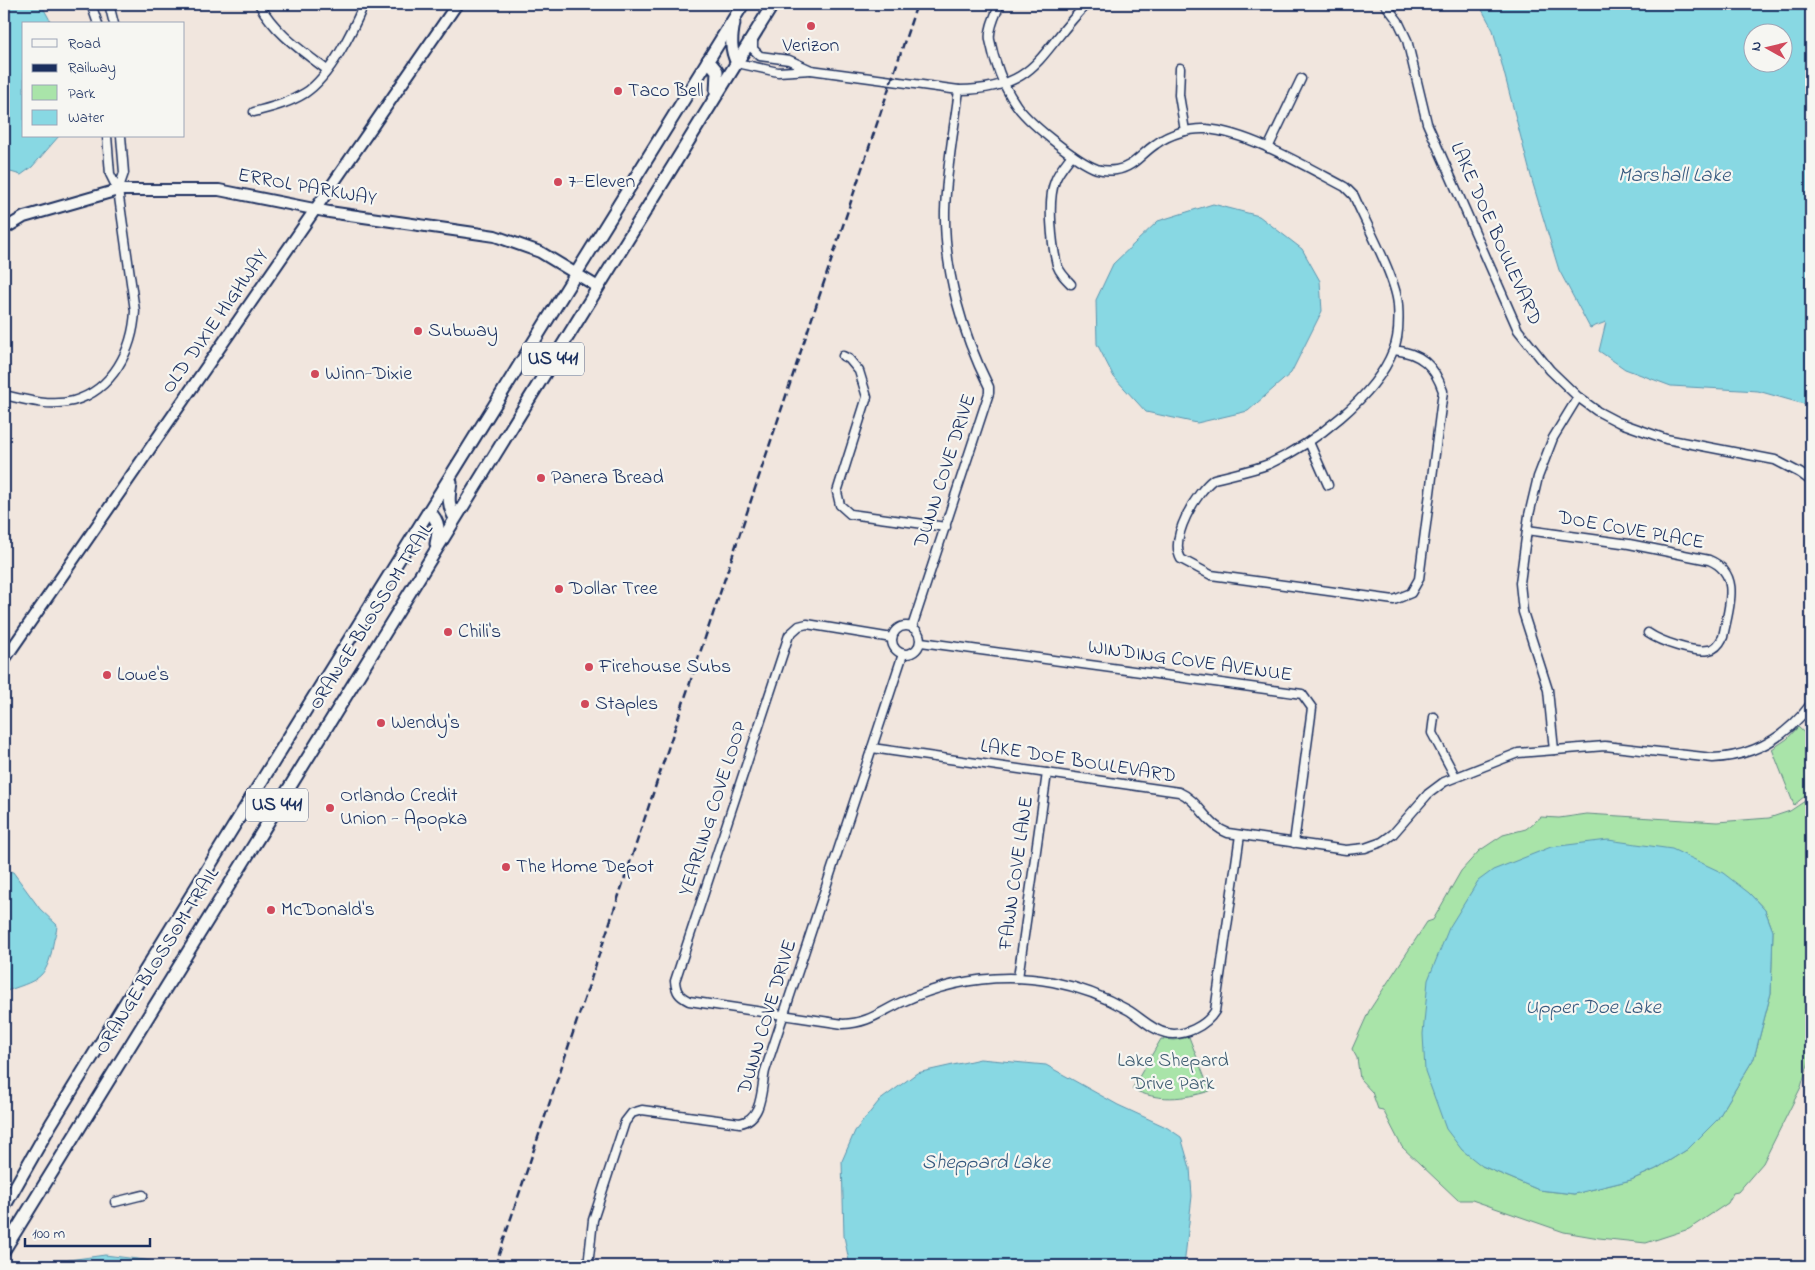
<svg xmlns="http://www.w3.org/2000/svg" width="1815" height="1270" viewBox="0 0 1815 1270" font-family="'Indie Flower',sans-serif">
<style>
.green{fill:#a9e4a9;stroke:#628a84;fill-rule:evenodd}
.water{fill:#88d8e3;stroke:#5c94ae;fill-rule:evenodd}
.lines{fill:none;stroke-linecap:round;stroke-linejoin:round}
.street-casing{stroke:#1b2f5e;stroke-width:11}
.secondary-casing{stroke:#1b2f5e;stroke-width:14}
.primary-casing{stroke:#1b2f5e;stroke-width:15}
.street{stroke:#f6f6f2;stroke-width:8}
.secondary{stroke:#f6f6f2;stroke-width:10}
.primary{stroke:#f6f6f2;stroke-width:11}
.rail{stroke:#1b2f5e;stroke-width:2.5;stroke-dasharray:8 4;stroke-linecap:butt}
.poi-dot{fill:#d1495b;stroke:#f6f6f2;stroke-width:2}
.labels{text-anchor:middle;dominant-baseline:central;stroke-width:4.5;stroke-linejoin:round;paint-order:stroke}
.shield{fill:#f6f6f2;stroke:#5d6b8a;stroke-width:1}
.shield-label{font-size:19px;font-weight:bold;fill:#1b2f5e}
.poi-label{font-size:20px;fill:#1b2f5e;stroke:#f6f6f2;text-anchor:start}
.street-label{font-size:20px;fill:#1b2f5e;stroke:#f6f6f2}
.park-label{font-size:20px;fill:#3e5c71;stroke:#f6f6f2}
.water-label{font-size:21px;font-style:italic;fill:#36597f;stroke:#f6f6f2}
</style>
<rect width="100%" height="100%" fill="#f1e6de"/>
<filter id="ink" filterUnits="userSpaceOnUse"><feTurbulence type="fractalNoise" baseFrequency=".02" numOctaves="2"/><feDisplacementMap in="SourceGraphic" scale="10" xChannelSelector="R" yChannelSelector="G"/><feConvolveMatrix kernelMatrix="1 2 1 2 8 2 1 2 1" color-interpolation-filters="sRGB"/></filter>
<g filter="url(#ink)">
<!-- green -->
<g class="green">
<polygon points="1798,727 1811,739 1811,791 1794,805 1772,749 1787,739"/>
<path d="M1811,797V1055L1801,1087L1763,1163L1738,1192L1733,1193L1728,1203L1689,1229L1646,1243L1599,1238L1564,1232L1472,1200H1458L1402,1147L1383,1110L1378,1109L1372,1092L1360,1079L1357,1058L1352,1049L1369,1011L1427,922L1433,920L1461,871L1479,851L1503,835L1526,829L1541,817L1559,818L1587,814L1717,822L1769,818L1790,811ZM1749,893L1765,910L1773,931L1771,993L1754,1058L1717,1120L1688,1149L1656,1169L1631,1180L1574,1194L1539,1190L1482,1166Z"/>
<path d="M1189,1037L1210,1091C1183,1099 1158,1102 1132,1089L1161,1039L1175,1040Z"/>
</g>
<!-- water -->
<g class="water">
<polygon points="4,4 41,4 52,24 24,24 24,136 59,136 32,167 21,175 4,170"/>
<path d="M1479,4H1811V406L1758,391L1671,386L1625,369L1599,351L1606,322L1590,328L1559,270L1533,184L1493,30ZM1782,32V62H1752V32Z"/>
<polygon points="1213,204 1259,216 1302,249 1320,281 1322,311 1291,373 1248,411 1197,423 1146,412 1114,377 1097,344 1096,300 1113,264 1158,221"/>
<polygon points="1608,840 1672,849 1723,873 1749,893 1765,910 1773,931 1771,993 1754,1058 1717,1120 1688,1149 1656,1169 1631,1180 1574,1194 1539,1190 1482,1166 1462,1150 1446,1129 1425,1071 1423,1034 1428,980 1449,928 1478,881 1493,870 1551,847"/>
<path d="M4,870L13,872L40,909L57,925C57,932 54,937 53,944C47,981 36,980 4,992Z"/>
<polygon points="980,1059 1046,1065 1118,1105 1166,1127 1181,1137 1190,1168 1192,1196 1184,1266 850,1266 844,1236 842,1161 855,1131 879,1101 917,1073"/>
<polygon points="105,1255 145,1260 171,1266 46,1266 69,1260"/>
</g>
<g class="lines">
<!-- street casing -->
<g class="street-casing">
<g id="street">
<polyline points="91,4 98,24"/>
<polyline points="109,4 114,24"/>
<path d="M259,4C275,33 301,50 327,70"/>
<path d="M1000,4C996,14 988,29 990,40C994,61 1003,86 1015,103C1026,121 1077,162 1097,169C1104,171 1109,171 1116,170C1133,168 1142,153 1156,144C1169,134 1190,128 1206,129C1248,132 1307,167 1345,187L1354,196C1366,224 1396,278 1398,305C1399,319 1399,338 1393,351C1375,397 1313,444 1269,464C1251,471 1232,474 1214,479C1196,492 1169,538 1181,559L1211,575L1394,600L1411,593L1419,579L1443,391C1434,365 1421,353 1394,350"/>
<polyline points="1385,4 1398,21 1407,40 1427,123 1518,330 1550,370 1578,397 1597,411 1618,422 1666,439 1775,460 1800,473 1811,481"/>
<path d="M753,39V49L760,56L789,60L811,70L959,90C1039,89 1039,51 1087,4"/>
<polyline points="737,63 778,72 811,70"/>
<polyline points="1180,68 1179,95 1185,131"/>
<path d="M254,112C272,107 289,103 305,93C330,77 353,30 364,4"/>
<polyline points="1268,148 1301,79"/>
<polyline points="118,190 124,173 121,136"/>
<path d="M1071,284C1065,278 1060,273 1057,265C1052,245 1047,200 1055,181C1058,172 1066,163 1072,155"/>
<polyline points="843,356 849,359 859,371 867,397 837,492 840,505 850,514 946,527"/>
<path d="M4,395C25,400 51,407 73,401C113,390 133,349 135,311L118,190L110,174L107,136"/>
<polyline points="1309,442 1328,485"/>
<path d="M1527,530L1629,544L1709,560C1743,574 1728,609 1723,637C1720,643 1716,649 1709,650C1694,653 1661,642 1648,633"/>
<circle cx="906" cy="640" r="14"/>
<path d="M912,627L989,393V387C962,333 944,271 945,211C946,171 954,130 959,90"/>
<path d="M892,638L807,624L799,626L789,635L675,981C676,992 679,996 689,1001L843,1024C869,1023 880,1012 902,1002C950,980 1002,973 1053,982C1079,987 1105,997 1128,1010C1140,1017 1152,1030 1166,1033C1184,1037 1206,1026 1215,1011L1240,835"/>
<polyline points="921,642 1302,694 1312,708 1294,843"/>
<polyline points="1434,717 1432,733 1455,776"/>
<path d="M872,748L1179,792C1200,801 1206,825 1228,833L1346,850L1365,848L1382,842L1393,834L1428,794L1444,782L1518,753L1605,746L1713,758C1754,756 1787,736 1811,704"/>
<polyline points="1554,750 1548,690 1523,612 1520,583 1529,515 1538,477 1553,438 1578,397"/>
<polyline points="1018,978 1047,773"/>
<polyline points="115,1202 143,1195"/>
<path d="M588,1266L593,1220L625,1122L632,1113L642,1110L740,1123C763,1119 761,1089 765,1071L903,654"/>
</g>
</g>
<!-- secondary casing -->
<g class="secondary-casing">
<g id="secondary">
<polyline points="4,229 24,217 118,190 219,190 329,212 495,236 540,252 598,287"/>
<polyline points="4,660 457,4"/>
</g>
</g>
<!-- primary casing -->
<g class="primary-casing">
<g id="primary">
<path d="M734,23C731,38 730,49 737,63"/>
<polyline points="708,60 717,71 716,92"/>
<path d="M451,482C449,496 447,505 455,518"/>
<path d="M429,511C440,522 439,530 436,544"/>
<polyline points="4,1207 51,1124 248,803 743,4"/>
<polyline points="4,1250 773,4"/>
</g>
</g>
<!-- street -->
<use href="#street" class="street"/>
<!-- secondary -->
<use href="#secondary" class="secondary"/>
<!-- primary -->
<use href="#primary" class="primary"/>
<!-- rail -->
<polyline class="rail" points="495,1266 917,4"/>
</g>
</g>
<!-- markers -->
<g class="poi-dot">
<circle cx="811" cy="26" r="5"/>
<circle cx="618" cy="91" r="5"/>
<circle cx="558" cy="182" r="5"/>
<circle cx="418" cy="331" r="5"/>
<circle cx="315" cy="374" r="5"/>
<circle cx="541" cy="478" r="5"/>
<circle cx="559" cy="589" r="5"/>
<circle cx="448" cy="632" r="5"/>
<circle cx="589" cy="667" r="5"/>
<circle cx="107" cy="675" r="5"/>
<circle cx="585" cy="704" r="5"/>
<circle cx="381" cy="723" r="5"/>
<circle cx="330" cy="808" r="5"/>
<circle cx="506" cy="867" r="5"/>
<circle cx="271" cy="910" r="5"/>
</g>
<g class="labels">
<!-- shield labels -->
<g class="shield">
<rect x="522" y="342.5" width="62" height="33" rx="4"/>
<rect x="246" y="788.5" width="62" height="33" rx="4"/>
</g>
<g class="shield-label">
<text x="553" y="359">US 441</text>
<text x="277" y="805">US 441</text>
</g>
<!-- poi labels -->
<g class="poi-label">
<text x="811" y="46" text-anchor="middle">Verizon</text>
<text x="628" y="91">Taco Bell</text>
<text x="568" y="182">7-Eleven</text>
<text x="428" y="331">Subway</text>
<text x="325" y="374">Winn-Dixie</text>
<text x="551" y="478">Panera Bread</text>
<text x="569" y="589">Dollar Tree</text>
<text x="458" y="632">Chili's</text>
<text x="599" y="667">Firehouse Subs</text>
<text x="117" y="675">Lowe's</text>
<text x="595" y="704">Staples</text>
<text x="391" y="723">Wendy's</text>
<text x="340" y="796">Orlando Credit<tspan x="340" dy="23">Union - Apopka</tspan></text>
<text x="516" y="867">The Home Depot</text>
<text x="281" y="910">McDonald's</text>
</g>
<!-- street labels -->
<g class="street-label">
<text transform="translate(307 188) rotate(10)">ERROL PARKWAY</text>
<text transform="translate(1495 234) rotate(66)">LAKE DOE BOULEVARD</text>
<text transform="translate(216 322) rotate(-55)">OLD DIXIE HIGHWAY</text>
<text transform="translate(946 471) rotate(-72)">DUNN COVE DRIVE</text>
<text transform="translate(1631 531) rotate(10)">DOE COVE PLACE</text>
<text transform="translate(372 617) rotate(-58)">ORANGE BLOSSOM TRAIL</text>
<text transform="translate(1190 662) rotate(8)">WINDING COVE AVENUE</text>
<text transform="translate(1078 762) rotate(9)">LAKE DOE BOULEVARD</text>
<text transform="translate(714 809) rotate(-72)">YEARLING COVE LOOP</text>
<text transform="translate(1017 873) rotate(-82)">FAWN COVE LANE</text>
<text transform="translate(158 961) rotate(-58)">ORANGE BLOSSOM TRAIL</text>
<text transform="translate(768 1017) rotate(-73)">DUNN COVE DRIVE</text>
</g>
<!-- park labels -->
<g class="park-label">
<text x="1173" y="1061">Lake Shepard<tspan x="1173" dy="23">Drive Park</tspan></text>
</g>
<!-- water labels -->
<g class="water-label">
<text x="1674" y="176">Marshall Lake</text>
<text x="1593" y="1008">Upper Doe Lake</text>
<text x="986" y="1163">Sheppard Lake</text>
</g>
</g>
<!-- margin -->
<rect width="1815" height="1270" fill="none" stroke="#f6f6f2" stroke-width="20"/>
<rect x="10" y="10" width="1795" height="1250" fill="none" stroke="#1b2f5e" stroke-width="2" filter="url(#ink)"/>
<!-- legend -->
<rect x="22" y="22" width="162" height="115" fill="#f6f6f2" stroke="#9ea6b7"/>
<rect x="32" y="39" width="25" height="8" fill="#f6f6f2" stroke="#9ea6b7"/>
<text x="68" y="48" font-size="15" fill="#1b2f5e">Road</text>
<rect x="32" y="64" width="25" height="8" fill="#1b2f5e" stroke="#9ea6b7"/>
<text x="68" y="72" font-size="15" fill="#1b2f5e">Railway</text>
<rect x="32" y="85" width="25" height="15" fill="#a9e4a9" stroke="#9ea6b7"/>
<text x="68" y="98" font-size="15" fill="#1b2f5e">Park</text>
<rect x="32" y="110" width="25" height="15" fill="#88d8e3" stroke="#9ea6b7"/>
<text x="68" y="122" font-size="15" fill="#1b2f5e">Water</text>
<!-- north arrow -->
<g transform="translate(1768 48) rotate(278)"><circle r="24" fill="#f6f6f2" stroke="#9ea6b7"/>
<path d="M0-4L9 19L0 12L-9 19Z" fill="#d1495b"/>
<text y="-8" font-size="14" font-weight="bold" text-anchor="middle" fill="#1b2f5e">N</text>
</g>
<!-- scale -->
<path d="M25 1238v8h125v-8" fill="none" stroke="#1b2f5e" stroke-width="2.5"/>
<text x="32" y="1238" font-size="15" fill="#1b2f5e" stroke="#f6f6f2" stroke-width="4" paint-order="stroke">100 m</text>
</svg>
